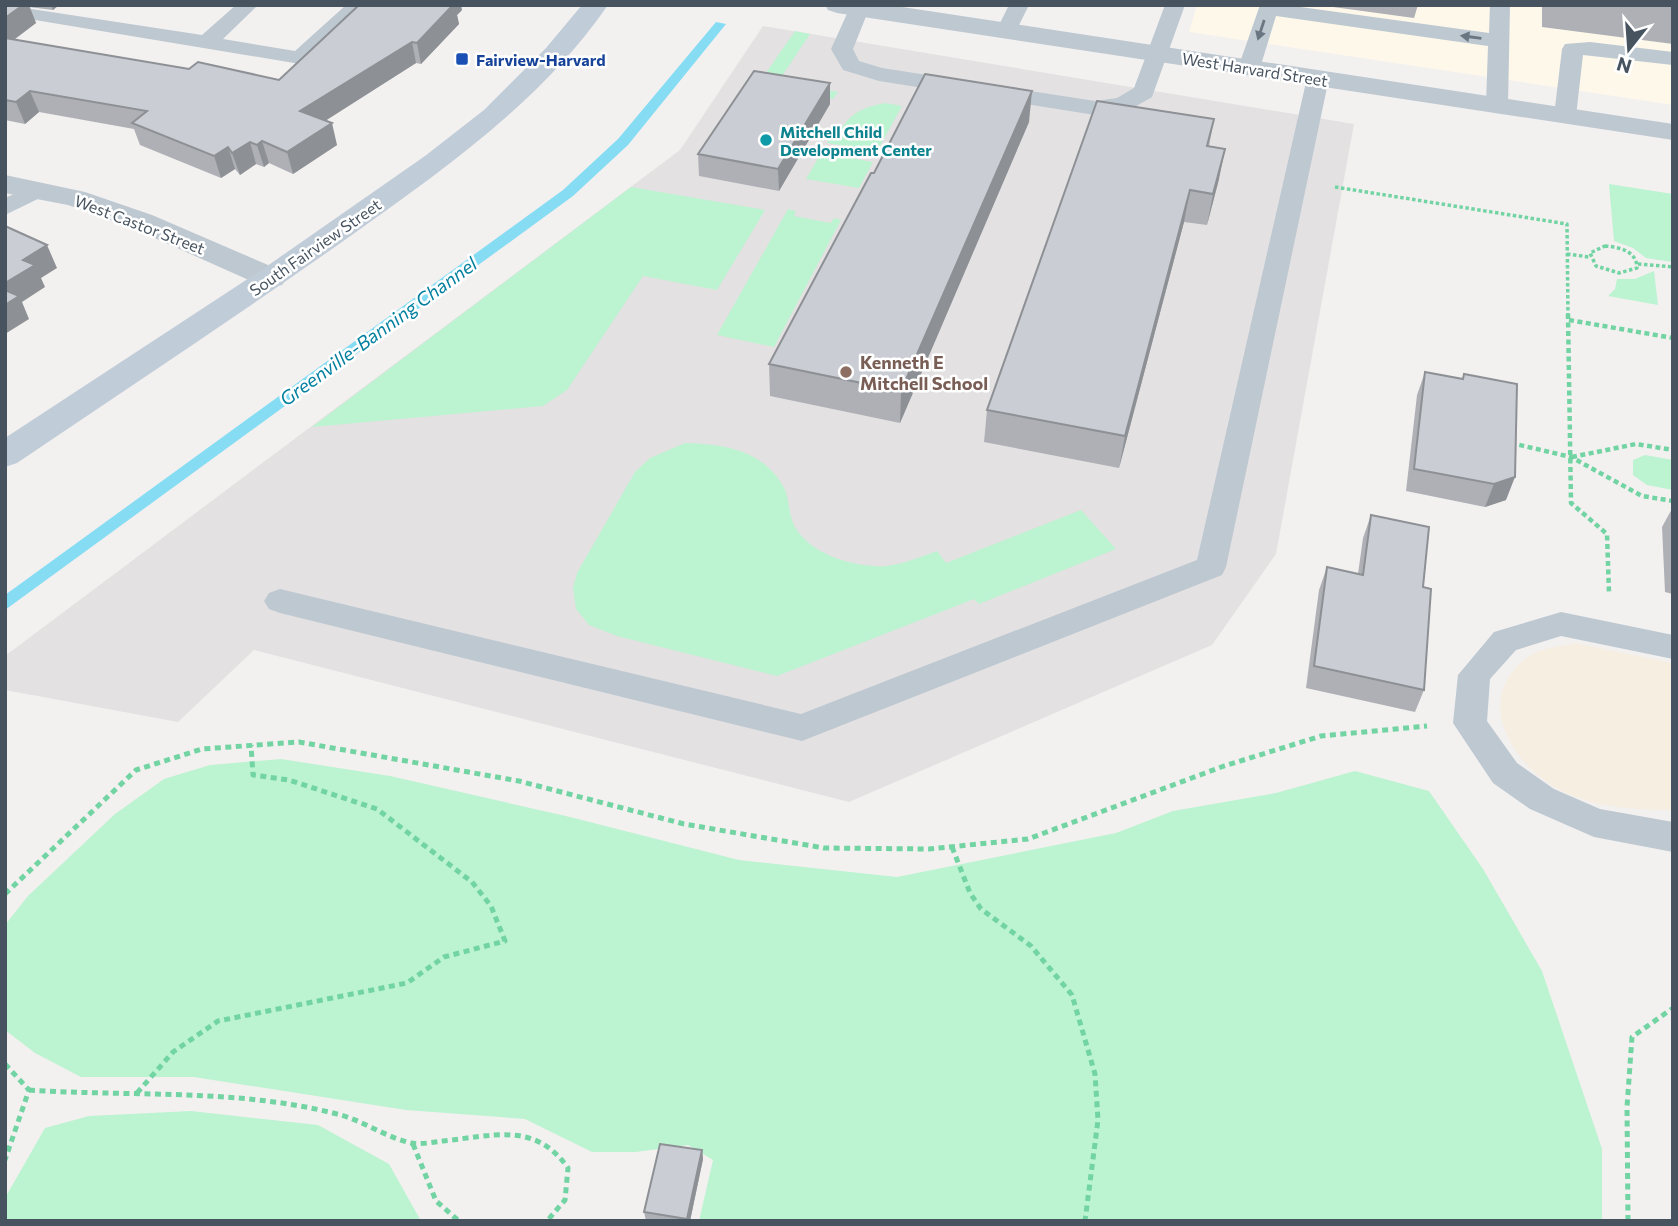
<svg xmlns="http://www.w3.org/2000/svg" width="1678" height="1226" viewBox="0 0 1678 1226" font-family="Commissioner,sans-serif">
<style>
.commercial{fill:#fdf8ea}
.education{fill:#e4e1e2}
.green{fill:#bcf3d1}
.sand{fill:#f5eee1}
.lines{fill:none;stroke-linecap:round;stroke-linejoin:round}
.stream{fill:#86ddf3;fill-rule:evenodd}
.path-far2{stroke:#72d4a3;stroke-width:3.5;stroke-dasharray:3.5 2.5;stroke-linecap:butt}
.path-far1{stroke:#72d4a3;stroke-width:4.5;stroke-dasharray:5 3.5;stroke-linecap:butt}
.path{stroke:#72d4a3;stroke-width:5;stroke-dasharray:6 4.5;stroke-linecap:butt}
.service{fill:#bdc8d1;fill-rule:evenodd}
.minor{fill:#bdc8d1;fill-rule:evenodd}
.tertiary{fill:#bdc8d1;fill-rule:evenodd}
.secondary{fill:#c0ccd8;fill-rule:evenodd}
.wall{fill:#aeb0b5}
.shaded-wall{fill:#8d9094}
.building{fill:#cacdd3;stroke:#8d9094;stroke-width:2}
.oneway{fill:#6a7782}
.transit-dot{fill:#1a4fb4;stroke:#fff;stroke-width:2.5}
.culture-dot{fill:#0f9aa8;stroke:#fff;stroke-width:2.5}
.education-dot{fill:#8d6e63;stroke:#fff;stroke-width:2.5}
.labels{text-anchor:middle;dominant-baseline:central;stroke-width:5;stroke-linejoin:round;paint-order:stroke}
.far-transit-label{font-size:16px;font-weight:bold;fill:#164399;stroke:#fff;text-anchor:start}
.far-street-label{font-size:16px;fill:#475460;stroke:#fff}
.far-culture-label{font-size:16px;font-weight:bold;fill:#0d838f;stroke:#fff;text-anchor:start}
.education-label{font-size:18px;font-weight:bold;fill:#785e54;stroke:#fff;text-anchor:start}
.water-label{font-size:19px;font-style:italic;fill:#03809f;stroke:#fff}
</style>
<rect width="100%" height="100%" fill="#f3f0f0"/>
<!-- commercial -->
<polygon class="commercial" points="1197,5 1673,5 1673,105 1189,32"/>
<!-- education -->
<polygon class="education" points="763,26 1354,124 1276,554 1212,645 849,802 254,650 178,722 5,690 5,656 680,150"/>
<!-- green -->
<g class="green">
<polygon points="795,31 810,34 778,82 838,92 833,99 757,86"/>
<path d="M885,103L902,106L877,151L827,143L834,129H841C853,111 865,107 885,103Z"/>
<polygon points="821,153 822,153 873,162 859,188 806,179"/>
<polygon points="1609,184 1673,194 1672,262 1646,258 1633,248 1614,241"/>
<polygon points="631,187 765,210 717,290 643,276 567,390 543,406 312,427"/>
<polygon points="788,209 796,211 794,216 831,223 834,218 841,220 774,347 717,335"/>
<polygon points="1654,271 1658,305 1608,296 1615,289 1617,279 1635,279"/>
<path d="M685,443C722,444 762,449 783,486C790,498 788,515 795,527C811,555 856,568 886,566C903,564 921,557 937,551L946,563L1081,510L1116,549L979,604L974,599L777,676L617,636L589,625L576,609L573,588L577,573L635,472L650,458Z"/>
<polygon points="1645,455 1673,460 1673,490 1647,485 1633,475 1633,460"/>
<polygon points="281,759 390,776 570,817 739,860 897,877 1116,833 1173,811 1276,793 1355,771 1429,791 1483,869 1542,971 1602,1149 1602,1221 699,1221 713,1160 688,1145 636,1152 592,1152 525,1119 406,1110 194,1077 81,1077 35,1053 5,1030 5,925 28,896 115,814 164,779 210,765"/>
<polygon points="191,1111 318,1125 389,1164 421,1221 5,1221 5,1198 45,1128 89,1116"/>
</g>
<!-- sand -->
<path class="sand" d="M1575,643L1673,663V810C1637,810 1601,808 1568,794C1515,771 1468,699 1529,656C1540,648 1561,647 1575,643Z"/>
<g class="lines">
<!-- stream -->
<polygon class="stream" points="716,22 726,24 628,145 573,196 5,610 5,595 563,190 618,139"/>
<!-- path-far2 -->
<g class="path-far2">
<polyline points="1335,187 1567,224 1568,316"/>
<path d="M1605,246C1619,247 1637,251 1637,268L1619,273L1596,266L1590,253Z"/>
<polyline points="1567,254 1589,257"/>
<polyline points="1638,264 1673,267"/>
</g>
<!-- path-far1 -->
<g class="path-far1">
<polyline points="1568,314 1571,503 1607,534 1609,593"/>
<polyline points="1569,320 1673,338"/>
<polyline points="1511,443 1571,457 1642,496 1673,501"/>
<polyline points="1572,457 1636,444 1673,450"/>
</g>
<!-- path -->
<g class="path">
<polyline points="952,847 970,893 981,909 1031,946 1072,995 1095,1074 1098,1120 1085,1221"/>
<polyline points="5,894 136,770 202,749 299,742 519,781 684,824 824,848 929,849 1028,839 1224,766 1321,736 1427,726"/>
<polyline points="5,1064 29,1090 5,1160"/>
<path d="M29,1090C132,1097 236,1088 337,1114C362,1120 385,1137 411,1143C420,1145 433,1142 443,1141C493,1136 535,1121 568,1168L565,1200L547,1221"/>
<polyline points="137,1093 173,1052 218,1021 407,983 444,957 505,941 491,906 472,882 377,809 289,780 253,775 251,745"/>
<polyline points="413,1144 436,1201 459,1221"/>
<polyline points="1628,1221 1627,1107 1632,1037 1673,1008"/>
</g>
<!-- service -->
<g class="service">
<polygon points="5,5 202,35 236,5 258,5 223,39 295,51 346,5 368,5 308,63 300,64 5,15"/>
<polygon points="851,5 867,5 869,9 853,49 859,61 882,68 1095,101 1117,98 1134,88 1165,5 1185,5 1152,97 1131,109 1095,115 879,81 843,70 831,49"/>
<polygon points="1009,5 1029,5 1014,35 1007,37 996,31"/>
<polygon points="1260,5 1286,5 1489,33 1490,5 1510,5 1508,105 1497,112 1486,105 1488,46 1276,16 1260,68 1249,75 1241,73 1238,68"/>
<polygon points="1590,42 1673,52 1673,65 1583,55 1576,116 1565,123 1557,121 1554,116 1562,49 1565,44"/>
<polygon points="1318,71 1329,78 1226,567 1222,575 802,741 280,613 269,609 264,601 269,593 280,589 801,714 1197,560 1307,78"/>
<polygon points="38,183 46,185 50,190 46,195 5,215 5,198"/>
<polygon points="1561,612 1673,635 1673,659 1561,636 1516,650 1490,679 1487,721 1517,763 1554,789 1600,809 1673,822 1673,852 1594,837 1530,809 1493,783 1453,723 1458,675 1494,632"/>
</g>
<!-- minor -->
<polygon class="minor" points="5,175 85,192 152,215 282,271 287,278 282,285 271,287 260,285 130,227 68,205 5,193"/>
<!-- tertiary -->
<polygon class="tertiary" points="825,5 889,5 1673,124 1673,140 837,13 828,10"/>
<!-- secondary -->
<path class="secondary" d="M582,5H608C541,102 444,169 349,237C240,314 128,388 17,463L5,467V438L260,271L425,156L484,110L546,48Z"/>
</g>
<!-- wall -->
<g class="wall">
<polygon points="5,5 59,5 53,10 29,7 36,23 14,40 189,69 279,80 462,10 457,15 459,24 421,64 416,63 325,121 337,145 293,174 269,163 264,167 256,164 240,175 235,169 221,178 140,145 134,129 39,112 25,124 5,120"/>
<polygon points="1333,5 1418,5 1414,18 1333,7"/>
<polygon points="1542,5 1673,5 1673,44 1542,27"/>
<polygon points="830,104 779,191 699,176 698,154"/>
<polygon points="1214,119 1209,146 1219,179 1207,225 1184,222 1119,468 984,442 987,410"/>
<polygon points="1029,122 900,423 770,396 769,364 874,173"/>
<polygon points="1425,372 1506,500 1485,507 1406,491 1417,395"/>
<polygon points="1673,507 1673,594 1665,592 1662,527"/>
<polygon points="1371,515 1423,587 1424,690 1415,712 1306,688 1319,590 1327,567 1358,574 1363,538"/>
<polygon points="702,1150 703,1159 690,1221 646,1221 644,1212"/>
</g>
<!-- shaded-wall -->
<g class="shaded-wall">
<polygon points="23,5 29,5 36,23 5,46 5,18"/>
<polygon points="51,5 59,5 53,10"/>
<polygon points="446,5 461,5 462,10 457,15 459,24 421,64 417,43"/>
<polygon points="412,42 416,63 306,133 300,111"/>
<polygon points="830,83 830,104 779,191 778,169"/>
<polygon points="30,91 39,112 25,124 16,102"/>
<polygon points="1032,91 1029,122 900,423 901,391"/>
<polygon points="332,123 337,145 293,174 287,152"/>
<polygon points="262,141 269,163 264,167 257,145"/>
<polygon points="250,142 256,164 240,175 232,153"/>
<polygon points="228,147 235,169 221,178 214,156"/>
<polygon points="1225,149 1219,179 1207,225 1213,194"/>
<polygon points="1190,190 1184,222 1119,468 1125,436"/>
<polygon points="47,245 57,268 41,278 45,287 22,302 29,319 5,334 5,283 23,260"/>
<polygon points="1515,477 1506,500 1485,507 1494,484"/>
<polygon points="702,1150 703,1159 690,1221 687,1221"/>
</g>
<!-- building -->
<g class="building">
<polygon points="5,5 23,5 5,18"/>
<polygon points="359,5 453,5 417,43 412,42 300,111 332,123 287,152 262,141 257,145 250,142 232,153 228,147 214,156 132,123 147,111 30,91 16,102 5,100 5,38 189,69 198,62 279,80"/>
<polygon points="754,71 830,83 778,169 698,154"/>
<polygon points="925,74 1032,91 901,391 769,364 871,173 874,173"/>
<polygon points="1097,101 1214,119 1207,146 1225,149 1213,194 1190,190 1125,436 987,410"/>
<polygon points="5,226 47,245 23,260 35,265 5,283"/>
<polygon points="5,290 19,296 5,305"/>
<polygon points="1425,372 1463,379 1464,374 1517,384 1515,477 1494,484 1414,469"/>
<polygon points="1371,515 1429,527 1423,587 1431,589 1424,690 1314,666 1327,567 1363,575"/>
<polygon points="660,1144 702,1150 687,1219 644,1212"/>
</g>
<!-- one-way arrows -->
<defs><path id="oneway-solid" d="M-6-.8H1V-3.2L6.5 0L1 3.2V.8H-6Z" transform="scale(1.75)"/></defs>
<g class="oneway">
<use href="#oneway-solid" transform="translate(1261 30) rotate(108)"/>
<use href="#oneway-solid" transform="translate(1471 37) rotate(-172)"/>
</g>
<!-- markers -->
<rect class="transit-dot" x="455" y="52" width="14" height="14" rx="3.5"/>
<circle class="culture-dot" cx="766" cy="140" r="7"/>
<circle class="education-dot" cx="846" cy="372" r="7"/>
<g class="labels">
<!-- far-transit labels -->
<g class="far-transit-label">
<text x="476" y="59">Fairview-Harvard</text>
</g>
<!-- far-street labels -->
<g class="far-street-label">
<text transform="translate(1255 69) rotate(9)">West Harvard Street</text>
<text transform="translate(140 224) rotate(21)">West Castor Street</text>
<text transform="translate(315 247) rotate(-35)">South Fairview Street</text>
</g>
<!-- far-culture labels -->
<g class="far-culture-label">
<text x="780" y="131">Mitchell Child<tspan x="780" dy="18">Development Center</tspan></text>
</g>
<!-- education labels -->
<g class="education-label">
<text x="860" y="362">Kenneth E<tspan x="860" dy="21">Mitchell School</tspan></text>
</g>
<!-- water labels -->
<g class="water-label">
<text transform="translate(378 331) rotate(-36)">Greenville-Banning Channel</text>
</g>
</g>
<!-- border -->
<rect width="1678" height="1226" fill="none" stroke="#475460" stroke-width="14"/>
<!-- north arrow -->
<g transform="translate(1629 49) rotate(197)" stroke="#ffffff" stroke-width="5" paint-order="stroke">
<path d="M0-5L12 26L0 18L-12 26Z" fill="#475460"/>
<text y="-10" font-size="19" font-weight="bold" text-anchor="middle" fill="#475460">N</text>
</g>
</svg>
